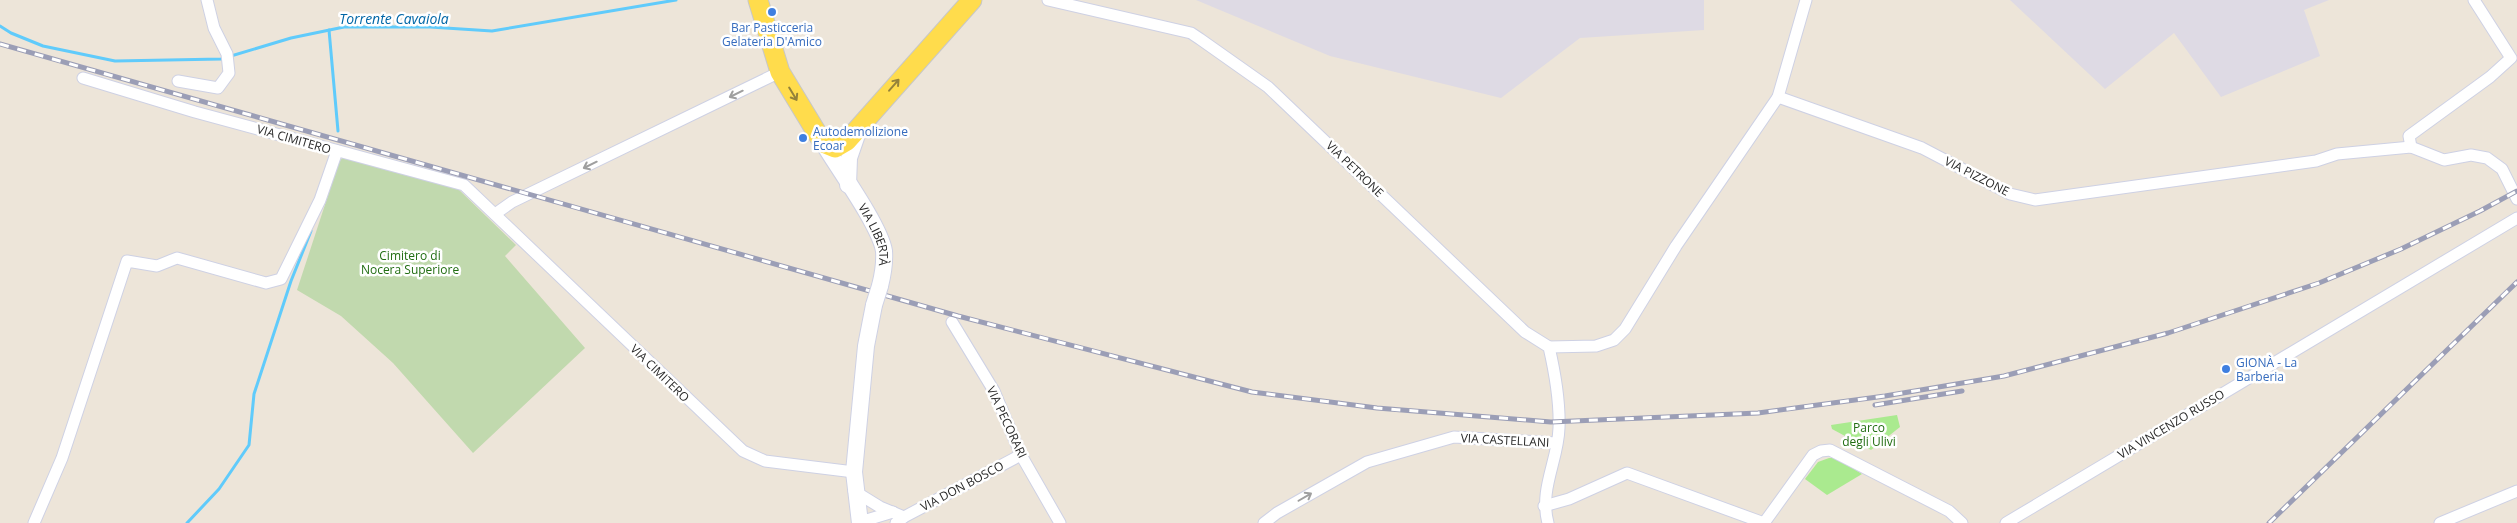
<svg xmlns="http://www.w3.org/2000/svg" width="2517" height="523" viewBox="0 0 2517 523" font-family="'Open Sans',sans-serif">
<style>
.industrial{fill:#dedae4}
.green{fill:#aaea8f}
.cemetery{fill:#c1d9ae}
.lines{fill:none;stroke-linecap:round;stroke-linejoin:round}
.stream{stroke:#60cbfb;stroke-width:3}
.minor-casing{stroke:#ced1e4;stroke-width:13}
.secondary-casing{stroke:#ced1e4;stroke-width:18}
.primary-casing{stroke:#c7c7c7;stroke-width:21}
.minor{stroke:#fff;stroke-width:11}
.secondary{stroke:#fff;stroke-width:16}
.primary{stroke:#ffdc4c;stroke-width:19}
.rail-casing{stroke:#9b9eb6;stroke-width:5}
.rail{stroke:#fff;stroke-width:3;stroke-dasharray:9;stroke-linecap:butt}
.secondary-bridge-casing{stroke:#ced1e4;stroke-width:18;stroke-linecap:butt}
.secondary-bridge{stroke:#fff;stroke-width:16}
.oneway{stroke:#94823a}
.oneway2{stroke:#9f9f9f}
.shop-dot{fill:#3f7fe0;stroke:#fff;stroke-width:2}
.labels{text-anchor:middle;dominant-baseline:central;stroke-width:5;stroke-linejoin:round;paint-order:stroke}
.shop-label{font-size:12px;fill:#366cbe;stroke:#fff;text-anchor:start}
.street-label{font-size:12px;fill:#292929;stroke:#fff}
.park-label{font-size:12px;fill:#216d12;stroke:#fff}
.water-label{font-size:14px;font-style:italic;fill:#0066a6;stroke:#fff}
</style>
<rect width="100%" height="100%" fill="#ede5d9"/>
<!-- industrial -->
<g class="industrial">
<polygon points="1196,0 1704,0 1704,30 1580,38 1501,98 1330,56"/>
<polygon points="2010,0 2329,0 2304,10 2320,56 2221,97 2174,33 2105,89"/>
</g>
<!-- green -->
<g class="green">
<polygon points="1897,415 1900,427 1871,450 1832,429 1831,425"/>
<polygon points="1829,458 1836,458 1862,474 1827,495 1805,479 1818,462"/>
</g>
<!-- cemetery -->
<polygon class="cemetery" points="343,157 454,185 516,245 505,256 585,348 473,453 393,363 341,316 297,290 339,162"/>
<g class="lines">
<!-- stream -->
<g class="stream">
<polyline points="0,26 11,33 43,46 115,61 221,59 291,38 344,27 430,27 492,31 676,0"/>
<polyline points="329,30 338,131"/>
<polyline points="187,523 219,489 249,445 254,394 291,281 311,231"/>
</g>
<!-- minor casing -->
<g class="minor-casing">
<g id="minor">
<path d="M1048,0L1191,33L1200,39L1268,87L1525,332L1549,347C1555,373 1560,401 1559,428C1558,461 1539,489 1548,523"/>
<polyline points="83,78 195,112 464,185 743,451 765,461 854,472"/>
<polyline points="178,81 218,88 229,73 227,54 214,28 207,0"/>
<polyline points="1778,97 1806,0"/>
<polyline points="2411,147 2409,136 2490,77 2511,58 2474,0"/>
<polyline points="495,214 512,202 780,72"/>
<polyline points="952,322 994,391 1021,455 1060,523"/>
<polyline points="1549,347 1596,346 1614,340 1625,329 1676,246 1778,97 1922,148 2010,194 2035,200 2316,161 2337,154 2411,147 2444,160 2471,155 2487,158 2502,169 2517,199"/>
<polyline points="854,491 880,507 904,517"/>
<polyline points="1544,506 1569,499 1627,473 1764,523"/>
<polyline points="860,522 893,512"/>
<polyline points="34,523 62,458 127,261 157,266 177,258 266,283 281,279 320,200 337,151"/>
<polyline points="896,523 904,517 1021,455"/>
<polyline points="1264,523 1277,513 1367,462 1454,437 1556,443"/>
<polyline points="1764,523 1813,455 1821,451 1830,450 1949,511 1962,523"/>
<polyline points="2006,523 2517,218"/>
<polyline points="2440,523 2517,491"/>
</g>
</g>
<!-- secondary casing -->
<g class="secondary-casing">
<g id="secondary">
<path id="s1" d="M823,143C838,168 880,226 884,251C885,264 883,274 880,286"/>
<polyline points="848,185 849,158 859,129"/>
<polyline points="860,523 854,472 866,346 874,305"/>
</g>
</g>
<!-- primary casing -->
<g class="primary-casing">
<polyline id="primary" points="758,0 780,72 823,143 835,148 847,141 972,0"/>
</g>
<!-- minor -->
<use href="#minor" class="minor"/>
<!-- secondary -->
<use href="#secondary" class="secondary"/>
<!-- primary -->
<use href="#primary" class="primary"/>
<!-- rail casing -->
<g class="rail-casing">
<g id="rail">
<polyline points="0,44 958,316 1252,392 1377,408 1551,422 1758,413 1885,396 2004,376 2168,333 2319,283 2401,249 2480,211 2517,191"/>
<polyline points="1875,405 1962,391"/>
<polyline points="2269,523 2517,282"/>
</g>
</g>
<!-- rail -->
<use href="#rail" class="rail"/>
<!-- secondary-bridge casing -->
<g class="secondary-bridge-casing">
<polyline id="secondary-bridge" points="874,305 880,286"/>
</g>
<!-- secondary-bridge -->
<use href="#secondary-bridge" class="secondary-bridge"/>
</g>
<!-- one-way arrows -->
<defs><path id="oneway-shaft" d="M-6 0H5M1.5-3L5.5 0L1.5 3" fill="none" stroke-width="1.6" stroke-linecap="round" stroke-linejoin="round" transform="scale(1.25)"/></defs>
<g class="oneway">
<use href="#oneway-shaft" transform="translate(894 85) rotate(-49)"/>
<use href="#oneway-shaft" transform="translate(793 94) rotate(59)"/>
</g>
<g class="oneway2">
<use href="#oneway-shaft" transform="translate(736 94) rotate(154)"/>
<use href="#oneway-shaft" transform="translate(590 165) rotate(154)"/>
<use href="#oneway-shaft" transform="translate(1305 497) rotate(-30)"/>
</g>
<!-- markers -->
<g class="shop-dot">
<circle cx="772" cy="12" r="5"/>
<circle cx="803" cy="138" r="5"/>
<circle cx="2226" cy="369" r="5"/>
</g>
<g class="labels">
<!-- shop labels -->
<g class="shop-label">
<text x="772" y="27" text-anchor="middle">Bar Pasticceria<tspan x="772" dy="14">Gelateria D'Amico</tspan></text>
<text x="813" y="131">Autodemolizione<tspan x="813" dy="14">Ecoar</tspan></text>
<text x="2236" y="362">GIONÀ - La<tspan x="2236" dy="14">Barberia</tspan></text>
</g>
<!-- street labels -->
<g class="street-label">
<text transform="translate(294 139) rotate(16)">VIA CIMITERO</text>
<text transform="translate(1355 169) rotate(44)">VIA PETRONE</text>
<text transform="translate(1977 176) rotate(27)">VIA PIZZONE</text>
<text stroke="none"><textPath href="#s1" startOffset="106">VIA LIBERTÀ</textPath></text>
<text transform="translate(660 373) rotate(44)">VIA CIMITERO</text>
<text transform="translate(1007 422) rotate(65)">VIA PECORARI</text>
<text transform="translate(2171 424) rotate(-31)">VIA VINCENZO RUSSO</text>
<text transform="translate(1505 440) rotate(3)">VIA CASTELLANI</text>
<text transform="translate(962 486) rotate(-28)">VIA DON BOSCO</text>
</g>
<!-- park labels -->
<g class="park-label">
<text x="410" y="255">Cimitero di<tspan x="410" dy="14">Nocera Superiore</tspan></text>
<text x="1869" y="427">Parco<tspan x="1869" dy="14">degli Ulivi</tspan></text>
</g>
<!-- water labels -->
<g class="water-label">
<text x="394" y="18">Torrente Cavaiola</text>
</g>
</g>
</svg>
